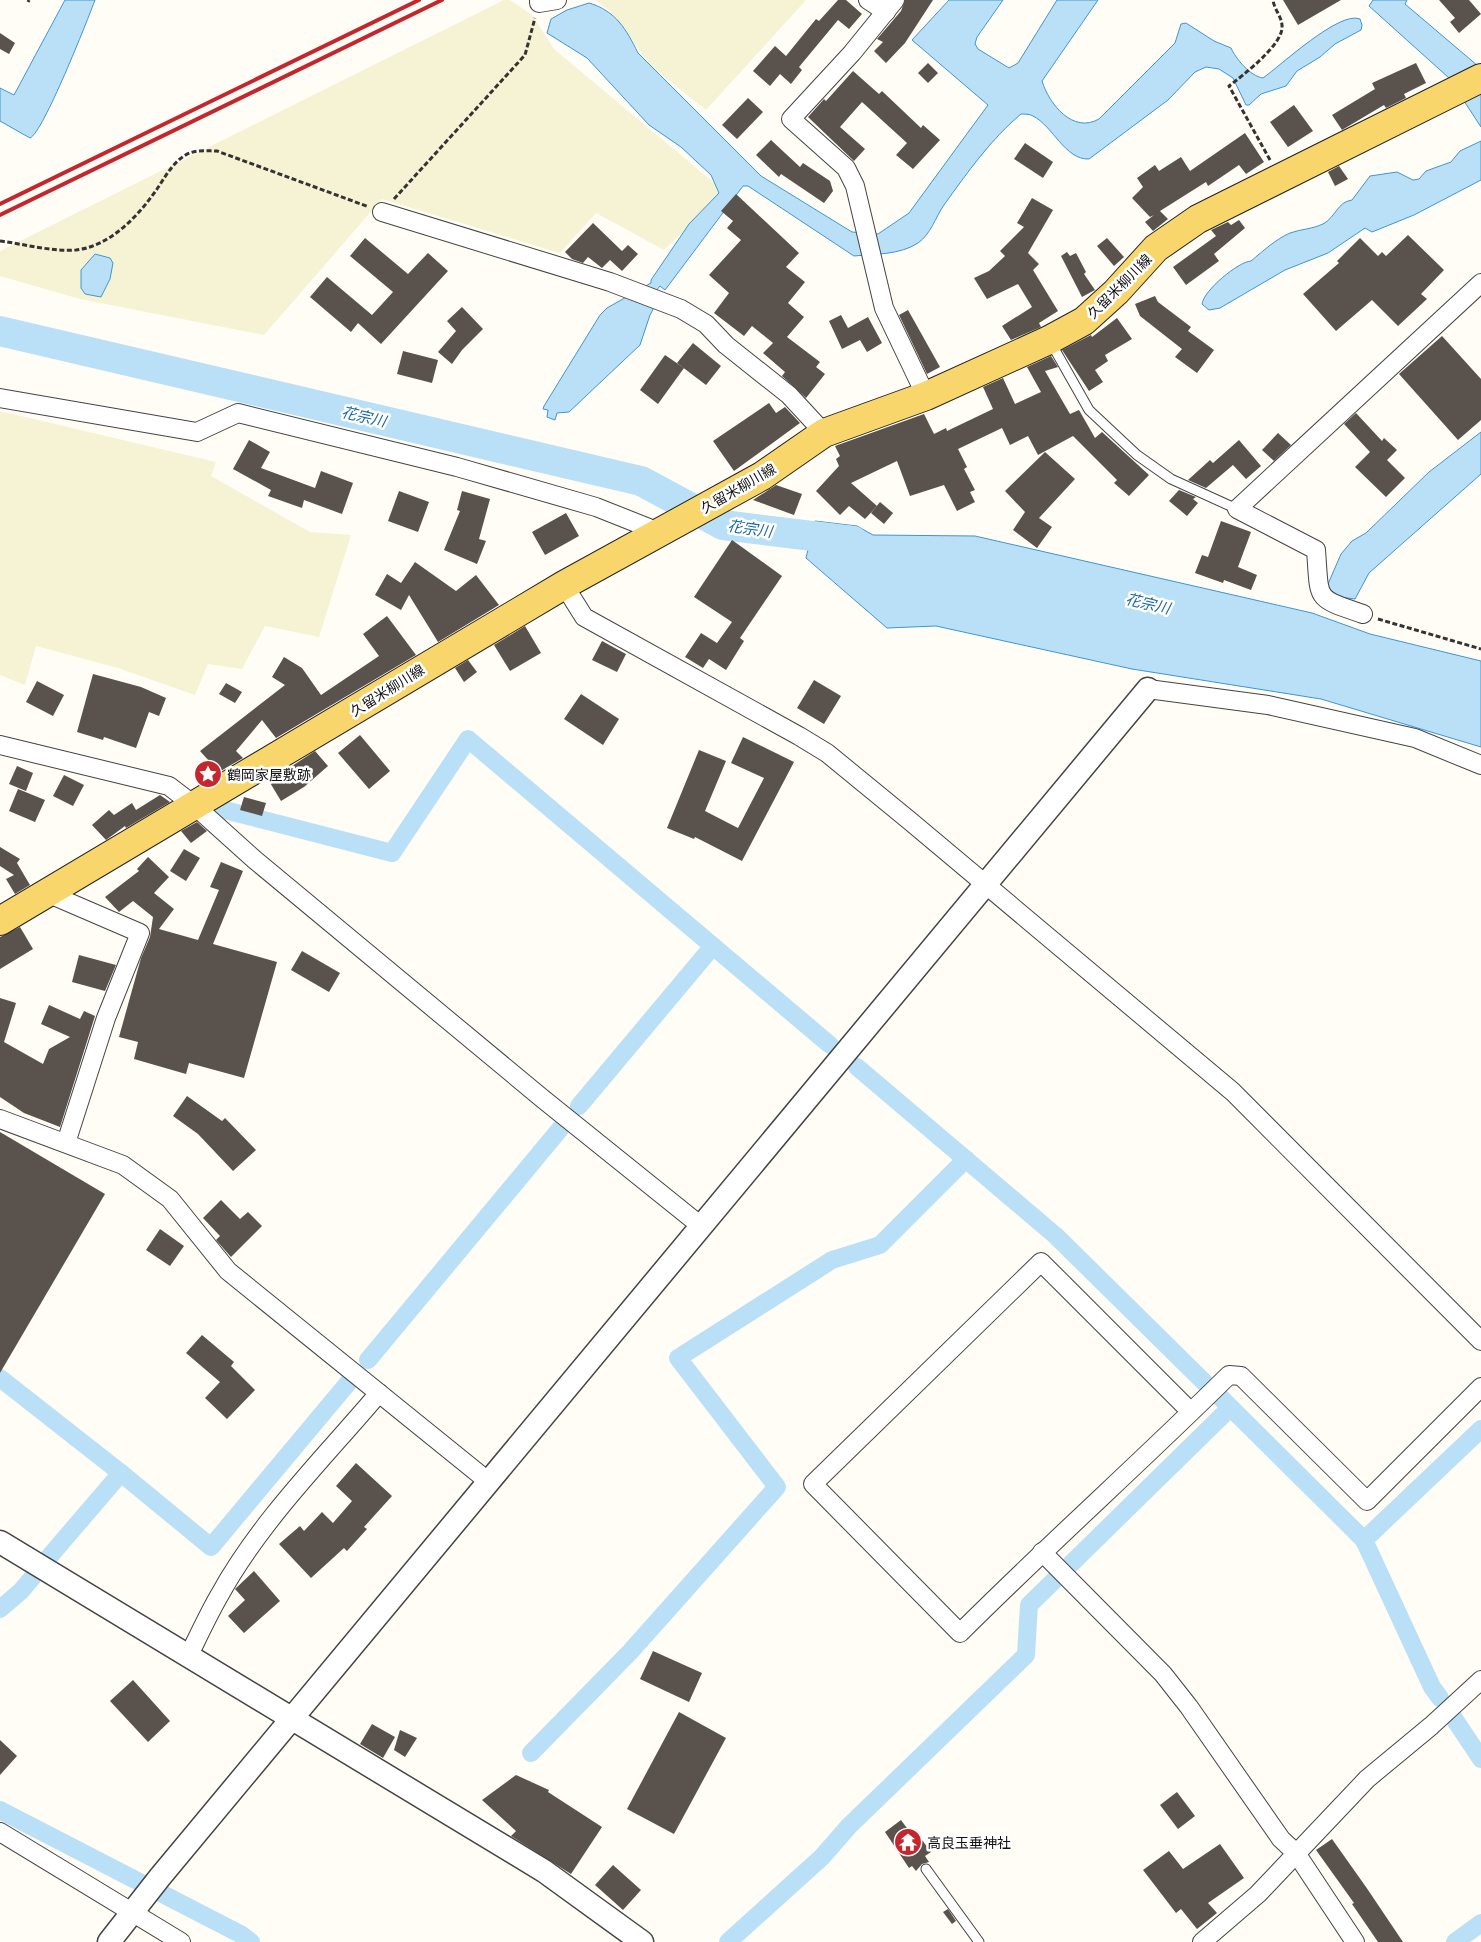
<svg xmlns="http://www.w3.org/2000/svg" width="1481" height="1942" viewBox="0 0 1481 1942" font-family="'Playfair Display','Noto Sans JP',serif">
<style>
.farmland{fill:#f6f3d4}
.water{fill:#b9e0f7;stroke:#3f96cf}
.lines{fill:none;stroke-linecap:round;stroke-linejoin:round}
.canal{stroke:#b9e0f7;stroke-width:18}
.river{stroke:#b9e0f7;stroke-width:30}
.building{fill:#5a524d}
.service-casing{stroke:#444;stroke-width:11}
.minor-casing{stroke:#444;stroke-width:20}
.tertiary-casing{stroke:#444;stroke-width:25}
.primary-casing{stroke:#222;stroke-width:30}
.path{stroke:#333;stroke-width:3;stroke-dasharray:5 2.5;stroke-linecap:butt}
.service{stroke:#fff;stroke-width:9}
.minor{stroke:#fff;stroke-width:18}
.tertiary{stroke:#fff;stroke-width:22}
.primary{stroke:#f9d66b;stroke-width:28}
.rail{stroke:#c4262e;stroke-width:4}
.labels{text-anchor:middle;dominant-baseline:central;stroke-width:5;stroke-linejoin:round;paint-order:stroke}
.street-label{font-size:14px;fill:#111;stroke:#fff}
.poi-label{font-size:14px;fill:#111;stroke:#fff;text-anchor:start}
.water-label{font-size:15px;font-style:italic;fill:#1768a6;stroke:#fff}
</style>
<rect width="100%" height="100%" fill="#fffdf5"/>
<!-- farmland -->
<g class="farmland">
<polygon points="504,0 510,0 532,15 554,49 725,192 664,250 596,213 560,253 382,199 264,335 80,299 0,276 0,251"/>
<polygon points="596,0 806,0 706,110 652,67 610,11"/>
<polygon points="0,411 216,462 211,476 310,532 351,535 319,637 265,626 242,669 208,664 195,695 118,668 36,646 25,685 0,675"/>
</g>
<!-- water -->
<g class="water">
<path d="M65,0H95C88,19 43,133 30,138L0,121V88L14,95Z"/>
<path d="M949,0H1003L977,37L975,44L978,49L1009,68L1018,63L1057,0H1098L1042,81C1049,104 1073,134 1099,119L1175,43L1181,24L1186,23L1214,41L1231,48C1236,59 1250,76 1263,78C1280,66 1340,10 1360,19L1362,25L1361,30L1335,44L1320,57L1297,71L1286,86L1261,94L1249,105H1246L1233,78L1219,69L1206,67L1195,72L1168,100L1089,159C1065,160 1053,126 1033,116C1030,114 1024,114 1021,114C991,139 967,173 944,205C935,218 931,234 918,243C900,255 874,254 854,256L748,186H743L665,290L660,286L652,296L658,300L650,315L640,345L569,412L557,413L555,420L547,417L548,410L543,409L544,406L600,315L607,308L651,283V280L689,224L719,193L711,175L681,147L649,125L587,58L547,33L551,19L567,10L589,3C616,11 626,29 638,53L761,176L852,232L878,234L909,213L988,105L912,40Z"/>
<polygon points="1373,0 1407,0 1405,4 1478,66 1481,72 1481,127 1449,78 1369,6"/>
<path d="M1481,141V180L1414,215L1372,232L1365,228L1328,253L1285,270L1220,308L1209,310L1202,304C1204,290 1238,262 1251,261C1263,251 1276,239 1290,233C1301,229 1313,229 1323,224C1336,217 1337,202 1352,200L1370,176L1397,172L1413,180L1419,179L1426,171L1451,162L1460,151Z"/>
<polygon points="95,254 110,258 113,263 110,279 101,297 85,294 81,288 81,270"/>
<polygon points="1481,432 1481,474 1369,573 1355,599 1340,597 1330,590 1328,584 1341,554 1352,541 1366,533 1429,472"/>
<polygon points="815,521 857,526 873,535 975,536 1312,613 1370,634 1481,661 1481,747 1321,699 1132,669 936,626 887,628 806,558"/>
</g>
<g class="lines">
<!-- canal -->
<g class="canal">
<polyline points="221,809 392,853 468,739 830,1045"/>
<polyline points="857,1067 1056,1236 1205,1383"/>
<polyline points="579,1106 713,946"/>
<polyline points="368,1360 560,1129"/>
<polyline points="0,1378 121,1473"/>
<polyline points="1216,1393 1364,1540 1481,1429"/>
<polyline points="1364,1540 1432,1687 1440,1698"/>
<polyline points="49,1557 121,1473 211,1547 348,1383"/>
<polyline points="0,1609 21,1591 32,1578"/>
<polyline points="1453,1717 1481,1759"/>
<polyline points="531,1753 630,1652 777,1487 678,1358 832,1260 880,1245 966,1159"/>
<polyline points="0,1810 242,1935 251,1942"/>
<polyline points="728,1942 822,1857 849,1826 1026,1655 1029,1605 1230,1408"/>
<polyline points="1455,1942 1481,1923"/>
</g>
<!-- river -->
<polyline class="river" points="0,331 641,481 723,525 853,541"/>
</g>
<!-- building -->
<g class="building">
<polygon points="838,0 846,0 862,14 849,29 838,20 799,67 802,70 791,84 780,74 770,86 753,71 775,46 786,56 816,19 819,21"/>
<polygon points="905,0 933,0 905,43 886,63 874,51 883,42 877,39 901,11"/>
<polygon points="1283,0 1341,0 1298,25"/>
<polygon points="1439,0 1469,0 1481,14 1459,33 1450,22 1455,18"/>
<polygon points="0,33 15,43 9,54 0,49"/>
<polygon points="928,63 938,73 928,83 918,73"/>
<polygon points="1416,63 1426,83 1404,94 1406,98 1386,108 1384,105 1342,130 1332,115 1375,89 1372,83"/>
<polygon points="853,71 879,94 882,91 921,128 923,125 940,140 913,169 896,155 907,143 862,102 840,127 865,149 854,161 808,117 824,99 826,101"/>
<polygon points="748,98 763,112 737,139 722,125"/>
<polygon points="1294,105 1313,131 1288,147 1270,122"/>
<polygon points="1245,133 1264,162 1246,174 1239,165 1208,186 1206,182 1160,211 1168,219 1153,231 1145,222 1154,215 1150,217 1132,198 1143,187 1137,178 1155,165 1159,171 1181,157 1190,171"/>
<polygon points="771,140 800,167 803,163 830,181 833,191 824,203 781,174 779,177 756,155"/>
<polygon points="1025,143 1053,162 1043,178 1014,159"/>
<polygon points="1339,166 1348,179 1335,186 1328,172"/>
<polygon points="736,194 799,253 786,267 805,282 788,303 804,317 787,337 820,362 816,367 825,374 806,398 782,376 785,372 763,353 773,343 752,326 744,336 714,313 729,293 709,275 741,240 727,228 733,221 721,211"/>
<polygon points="1032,198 1053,210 1028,253 1039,264 1033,270 1058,311 1039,323 1041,327 1011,340 1002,326 1032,307 1018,284 987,299 974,278 989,271 1005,256 1000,251 1024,227 1017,223"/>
<polygon points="1239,220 1245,228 1214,254 1219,261 1186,285 1173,267 1216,236 1211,230 1228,222 1231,225"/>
<polygon points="593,223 622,251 628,245 638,254 622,271 610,260 602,268 588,257 583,263 572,259 565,252"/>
<polygon points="1408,235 1444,270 1421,294 1427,299 1398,326 1372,300 1336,331 1303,294 1339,263 1337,261 1360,238 1378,256 1382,252 1386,256"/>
<polygon points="365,238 408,274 428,253 448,271 381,344 358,323 351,332 310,297 327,277 372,315 393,292 350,256"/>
<polygon points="1107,238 1124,257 1114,266 1097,246"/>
<polygon points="1067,252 1070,256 1076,253 1086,272 1084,274 1095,290 1082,297 1061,256"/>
<polygon points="1155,296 1158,302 1191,327 1188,331 1214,350 1197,373 1175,357 1182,349 1140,316 1135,304"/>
<polygon points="462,307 483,329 462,350 452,364 438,352 456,331 447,321"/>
<polygon points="908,310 940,367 927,374 899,315"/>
<polygon points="841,315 848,328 868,317 882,343 867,352 860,340 842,349 829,321"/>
<polygon points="1117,318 1132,339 1105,355 1108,361 1095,370 1103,382 1089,391 1062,350 1091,335 1092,337"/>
<polygon points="1442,336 1481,379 1481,420 1458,440 1399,374"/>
<polygon points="693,343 721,366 706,385 677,363"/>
<polygon points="403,351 438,360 432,383 397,374"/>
<polygon points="665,355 684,368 658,404 640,390"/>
<polygon points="1051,356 1058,367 1045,371 1070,414 1079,410 1095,438 1102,432 1149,475 1129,496 1114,483 1117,480 1073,436 1038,455 1028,436 1010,445 1002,428 958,449 967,467 964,469 975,490 970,492 975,502 957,511 944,485 910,496 897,461 851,483 877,506 865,519 849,506 840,515 816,491 839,466 836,459 840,456 835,446 924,414 934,434 946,428 947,431 993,409 983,387 1003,378 1015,404 1041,392 1027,367"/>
<polygon points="769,403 776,413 785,407 800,423 734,471 713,441"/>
<polygon points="1356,413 1382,441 1384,438 1397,450 1387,460 1405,478 1386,497 1355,467 1370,452 1344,424"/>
<polygon points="1278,433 1291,445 1274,461 1262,450"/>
<polygon points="249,440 270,452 261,468 315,488 321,471 353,483 342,514 304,500 302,508 268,496 271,490 233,469"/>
<polygon points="1239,440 1261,466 1246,479 1233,465 1206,488 1188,480 1210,460 1213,463"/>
<polygon points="1045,452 1075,479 1039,518 1052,527 1037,548 1013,530 1025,512 1005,491"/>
<polygon points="776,485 802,494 794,515 753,500"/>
<polygon points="1179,490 1196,497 1193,499 1198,503 1187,516 1169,501"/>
<polygon points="399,491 429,502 418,532 388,521"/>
<polygon points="462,491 490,499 479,539 486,541 477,564 444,550 460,511 457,510"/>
<polygon points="880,502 893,513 884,524 871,513"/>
<polygon points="566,513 579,536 545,555 532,532"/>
<polygon points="1221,521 1251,532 1238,567 1257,575 1251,590 1224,580 1223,583 1195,573 1202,555 1208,557"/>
<polygon points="732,540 782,576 740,638 744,641 726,670 709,659 703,668 685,657 701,633 717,643 732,622 694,597"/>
<polygon points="415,562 456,591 476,575 499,605 438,642 409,595 401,610 375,595 387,574 401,583"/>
<polygon points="387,616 416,655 276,738 262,720 236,751 243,758 219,772 200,751 285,685 272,677 284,657 302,668 321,695 379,656 363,634"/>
<polygon points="525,626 541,653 510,671 494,645"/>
<polygon points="602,641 626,654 617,672 592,660"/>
<polygon points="468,660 477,672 464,682 455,668"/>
<polygon points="93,674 141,687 166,698 159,716 149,712 136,748 104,737 103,740 77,732"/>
<polygon points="814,680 841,696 824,724 797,708"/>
<polygon points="37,681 64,695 53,716 26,702"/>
<polygon points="226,683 242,692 235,703 219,694"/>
<polygon points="581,694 619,719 603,745 564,719"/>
<polygon points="360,735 390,771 369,789 338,753"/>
<polygon points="743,737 794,762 742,861 695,837 694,839 667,828 699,750 726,761 705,811 738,828 764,778 731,763"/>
<polygon points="315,751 328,766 304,787 281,801 269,781"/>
<polygon points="17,766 33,773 26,791 9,784"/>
<polygon points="64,775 84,785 73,806 53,796"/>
<polygon points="18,789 45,800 35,822 9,811"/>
<polygon points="160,795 170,802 126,828 125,826 106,840 92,825 109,810 114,815 132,803 136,810"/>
<polygon points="244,797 266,803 262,816 240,810"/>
<polygon points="197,822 207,831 191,843 181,831"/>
<polygon points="0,847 20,859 17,863 30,885 15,894 6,879 14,875 0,866"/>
<polygon points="184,849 200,858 186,881 170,871"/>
<polygon points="148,857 169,877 154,893 174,909 159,929 198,940 219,890 210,887 221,862 243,871 213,944 277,962 244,1078 189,1063 186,1074 134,1059 138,1042 119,1037 141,958 150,937 153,917 133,901 119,912 105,897 139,871 137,869"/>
<polygon points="20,927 33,949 0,969 0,937"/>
<polygon points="302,951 340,973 329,992 291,970"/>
<polygon points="79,955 116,965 105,991 72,982"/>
<polygon points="0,998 16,1003 4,1042 43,1064 49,1049 70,1037 41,1024 49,1005 80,1019 84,1011 95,1016 60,1127 24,1113 0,1097"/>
<polygon points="187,1096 222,1121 225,1118 256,1150 233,1171 198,1134 173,1116"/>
<polygon points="0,1132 105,1194 0,1373"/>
<polygon points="221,1200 240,1219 248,1212 262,1226 231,1257 216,1240 220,1236 203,1218"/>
<polygon points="160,1229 184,1246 170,1266 146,1250"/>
<polygon points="202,1335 234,1362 231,1366 255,1390 227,1419 205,1398 220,1382 186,1353"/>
<polygon points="356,1463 392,1496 364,1527 367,1529 347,1551 344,1548 311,1578 279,1544 300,1526 304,1531 322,1512 333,1523 352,1501 336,1486"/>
<polygon points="254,1571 280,1601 244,1633 228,1616 245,1600 235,1589"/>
<polygon points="653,1651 702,1673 689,1702 640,1679"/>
<polygon points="133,1680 170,1721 148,1742 110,1701"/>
<polygon points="679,1712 726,1738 674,1834 627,1809"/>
<polygon points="372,1724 395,1737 383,1758 360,1744"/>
<polygon points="400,1730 417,1738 405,1757 394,1750"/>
<polygon points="0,1740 17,1756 0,1775"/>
<polygon points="516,1775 549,1790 548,1792 602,1827 571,1874 511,1836 516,1831 482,1800"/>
<polygon points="1177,1792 1195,1816 1178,1829 1160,1805"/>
<polygon points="901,1820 912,1835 916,1832 931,1852 925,1856 929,1862 922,1864 916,1871 912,1866 909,1868 885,1832"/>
<polygon points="1332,1839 1366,1887 1403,1942 1378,1942 1352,1904 1354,1903 1316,1850"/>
<polygon points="1220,1844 1244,1878 1208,1903 1217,1913 1197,1929 1181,1909 1176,1913 1143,1870 1169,1851 1183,1869"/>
<polygon points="613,1865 641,1890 623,1910 595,1885"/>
<polygon points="948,1909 956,1921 952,1924 943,1912"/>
</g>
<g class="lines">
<!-- service casing -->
<g class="service-casing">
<g id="service">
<polyline points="1051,343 1089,410 1137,455 1171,479 1237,509"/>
<polyline points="926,1869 979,1942"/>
</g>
</g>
<!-- minor casing -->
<g class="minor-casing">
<g id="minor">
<polyline points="539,0 539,3 557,0"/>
<polyline points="868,0 886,12"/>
<polyline points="895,0 852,53 791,119 846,168 855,186 884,308 926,396"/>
<polyline points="382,212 610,282 681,309 706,324 726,345 789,395 824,433"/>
<polyline points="0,398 197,432 238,413 457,467 596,507 659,532"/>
<polyline points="564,585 584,617 799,736 827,753 910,821 1233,1092 1481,1341"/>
<path d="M1363,614C1314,597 1320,602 1316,550L1237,509L1481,283"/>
<polyline points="1148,689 1268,705 1415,738 1481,765"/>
<polyline points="0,745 169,786 195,806 255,860 543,1099 701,1226"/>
<polyline points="47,893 140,933 106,1018 66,1143"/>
<polyline points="0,1119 123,1165 170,1199 228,1271 489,1482"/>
<path d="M1191,1412L1041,1262L813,1484L960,1633C1048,1545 1141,1462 1229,1375L1241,1376L1367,1501L1481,1387"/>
<polyline points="1042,1552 1163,1674 1189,1707 1281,1839 1296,1853 1355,1942"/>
<path d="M188,1657C198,1637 208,1615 219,1596C260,1521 324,1458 379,1393"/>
<polyline points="0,1832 181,1942"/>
<polyline points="1202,1942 1258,1894 1367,1779 1431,1726 1481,1680"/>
</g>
</g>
<!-- tertiary casing -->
<g class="tertiary-casing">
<g id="tertiary">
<polyline points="0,1542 544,1871 642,1942"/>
<polyline points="109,1942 160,1877 1148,689"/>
</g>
</g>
<!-- primary casing -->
<g class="primary-casing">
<polyline id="primary" points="0,921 564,585 762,476 824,433 926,396 1049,340 1084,321 1116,292 1156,248 1198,219 1481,78"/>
</g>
<!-- path -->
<g class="path">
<polyline points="28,2 29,0"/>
<path d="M1270,160L1229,86C1242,76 1284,44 1282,26C1282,17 1274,9 1273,0"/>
<polyline points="394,199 525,55 535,18"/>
<path d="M0,241C24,244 52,252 76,250C111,246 139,215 157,189C165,177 172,164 184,156C194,149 206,151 217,151L369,207"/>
<polyline points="1378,619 1481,649"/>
</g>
<!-- service -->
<use href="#service" class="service"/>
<!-- minor -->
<use href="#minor" class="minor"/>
<!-- tertiary -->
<use href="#tertiary" class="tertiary"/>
<!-- primary -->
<use href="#primary" class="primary"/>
<!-- rail -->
<g class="rail">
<polyline points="0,204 419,0"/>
<polyline points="0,215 442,0"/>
</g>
</g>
<!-- icons -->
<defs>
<g id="sight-disc" transform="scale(1.4375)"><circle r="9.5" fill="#c4262e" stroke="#fff"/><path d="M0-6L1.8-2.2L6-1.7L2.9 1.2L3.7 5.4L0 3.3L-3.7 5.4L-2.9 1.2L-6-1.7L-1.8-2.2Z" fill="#fff"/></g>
<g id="temple-disc" transform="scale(1.4375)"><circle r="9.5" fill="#c4262e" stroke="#fff"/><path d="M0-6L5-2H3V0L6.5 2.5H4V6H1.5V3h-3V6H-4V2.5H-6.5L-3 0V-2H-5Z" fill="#fff"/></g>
</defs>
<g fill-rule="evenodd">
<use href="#sight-disc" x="208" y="774"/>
<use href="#temple-disc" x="908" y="1842"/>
</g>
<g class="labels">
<!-- street labels -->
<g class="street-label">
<text transform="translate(1119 286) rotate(-45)">久留米柳川線</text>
<text transform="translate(738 488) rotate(-30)">久留米柳川線</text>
<text transform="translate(387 690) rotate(-32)">久留米柳川線</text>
</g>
<!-- poi labels -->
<g class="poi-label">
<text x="227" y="774">鶴岡家屋敷跡</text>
<text x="927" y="1842">高良玉垂神社</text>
</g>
<!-- water labels -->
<g class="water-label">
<text transform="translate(364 416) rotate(13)">花宗川</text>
<text transform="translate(750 528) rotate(8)">花宗川</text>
<text transform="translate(1148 603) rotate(13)">花宗川</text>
</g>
</g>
</svg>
